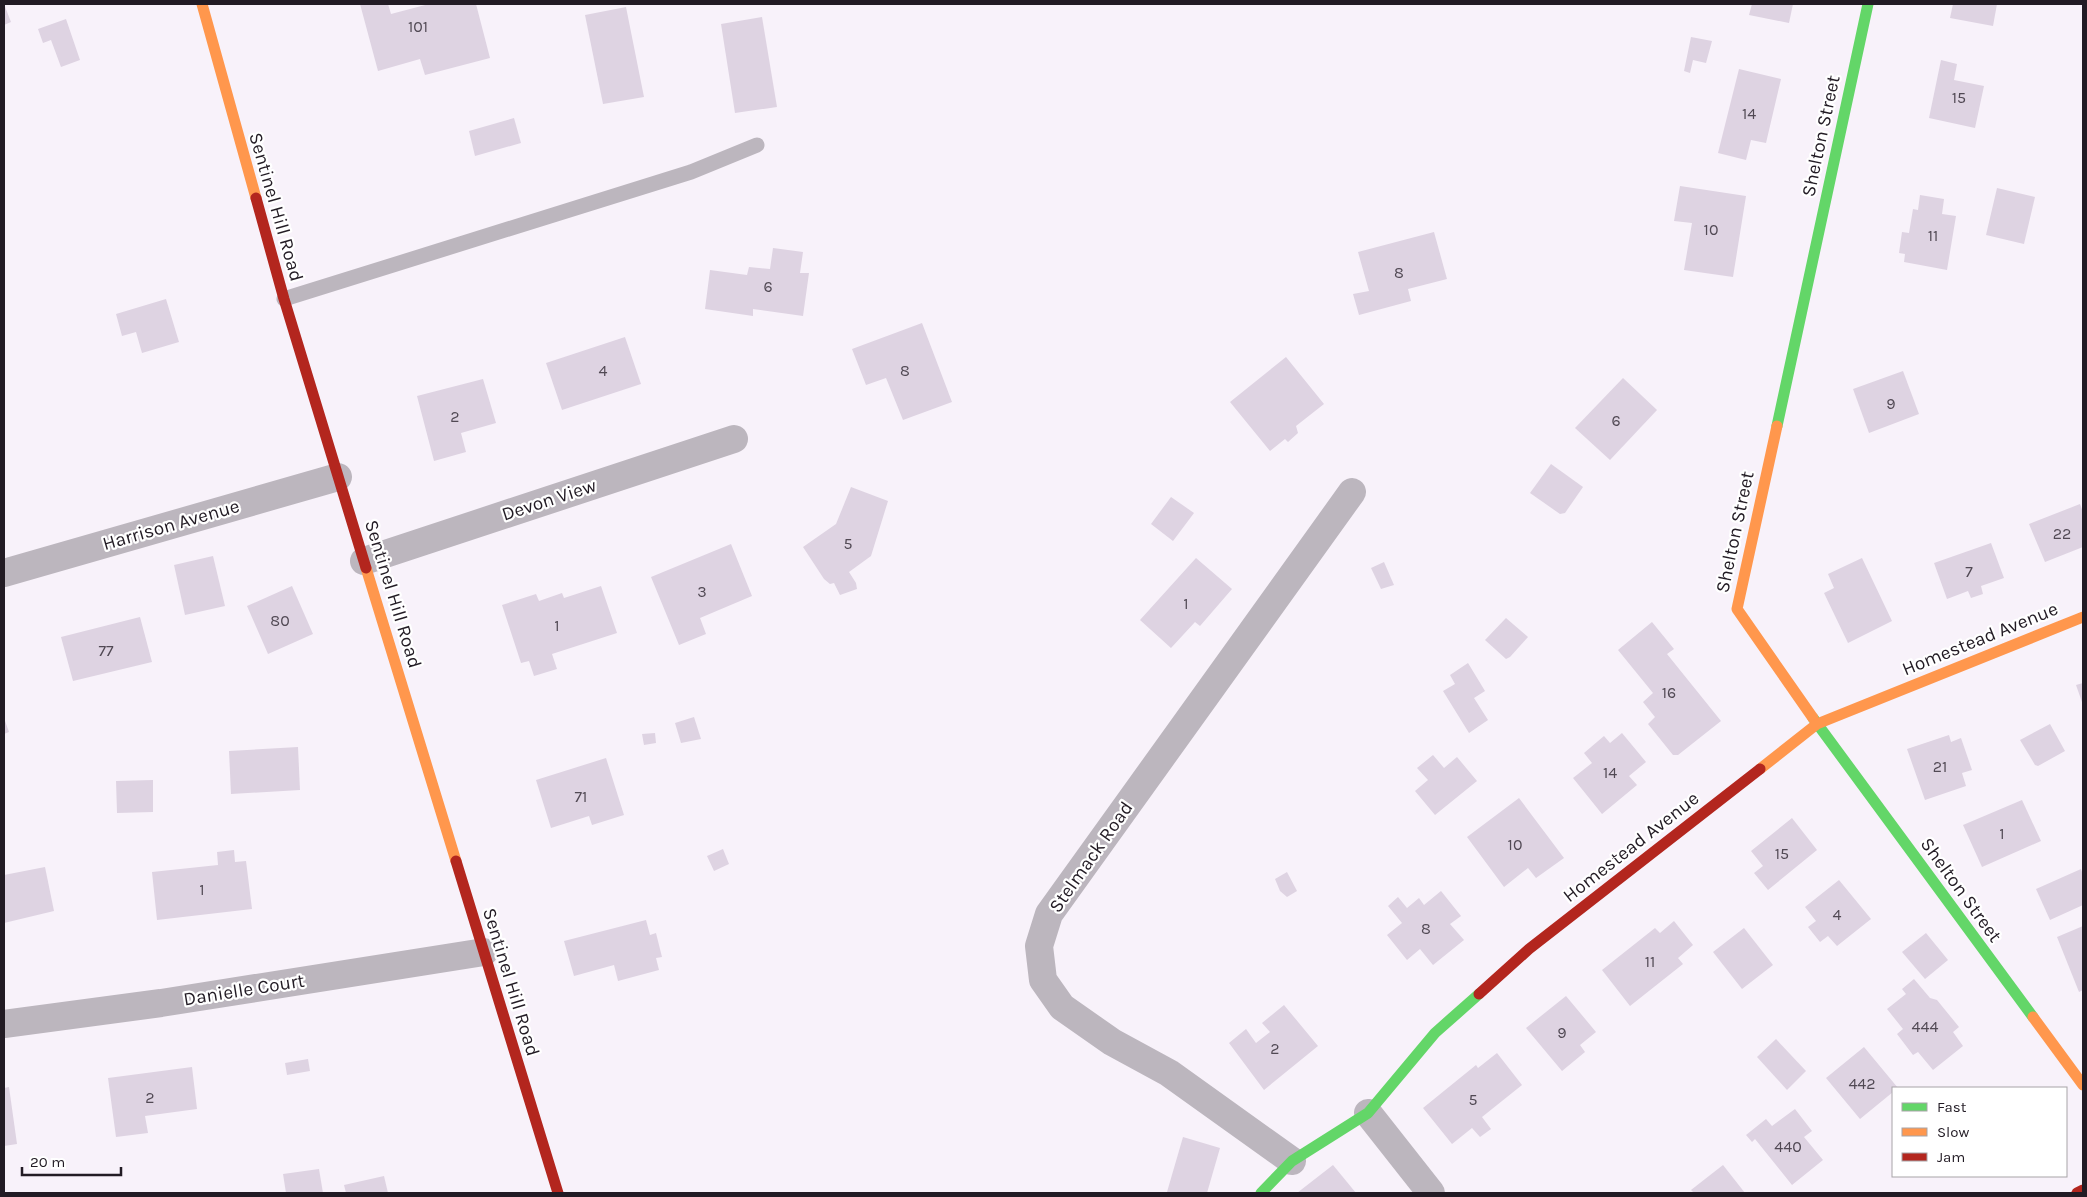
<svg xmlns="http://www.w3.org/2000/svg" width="2087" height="1197" viewBox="0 0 2087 1197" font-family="Karla,sans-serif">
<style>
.building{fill:#ded3e2}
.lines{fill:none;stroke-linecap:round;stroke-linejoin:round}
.lane{stroke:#bcb6be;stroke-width:15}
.street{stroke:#bcb6be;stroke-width:28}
.fast{stroke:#63d668;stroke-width:11}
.slow{stroke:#ff974d;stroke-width:11}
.jam{stroke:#b3261e;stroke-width:11}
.labels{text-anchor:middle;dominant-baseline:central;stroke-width:4.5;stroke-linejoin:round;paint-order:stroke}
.number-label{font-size:16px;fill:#514954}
.street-label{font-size:19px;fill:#221b24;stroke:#fff}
</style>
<rect width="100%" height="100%" fill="#f8f2fa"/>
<!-- building -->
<g class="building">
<polygon points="4,4 11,22 4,25"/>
<polygon points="360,4 388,4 391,14 429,4 476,4 490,58 425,75 420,59 378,71"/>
<polygon points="1752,4 1793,4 1789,23 1749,15"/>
<polygon points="1953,4 1997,4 1993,26 1950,18"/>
<polygon points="626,7 644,97 603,104 585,15"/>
<polygon points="762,17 777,107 735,113 721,24"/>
<polygon points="66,19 80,60 61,67 51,40 43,43 38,29"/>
<polygon points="1691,37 1712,41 1706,63 1693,60 1690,73 1684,71"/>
<polygon points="1941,60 1957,64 1954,80 1984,86 1975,128 1929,118"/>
<polygon points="1739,69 1781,79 1766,143 1751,140 1746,160 1718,153"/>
<polygon points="514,118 521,143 475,156 469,131"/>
<polygon points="1680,186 1746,196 1733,277 1684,270 1692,223 1674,221"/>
<polygon points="1997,188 2035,197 2024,244 1986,235"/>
<polygon points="1920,195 1944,199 1942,214 1956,216 1947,270 1904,262 1905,254 1899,253 1902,232 1909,233 1913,209 1918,210"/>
<polygon points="1434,232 1447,279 1408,289 1411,301 1359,315 1353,294 1369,291 1358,252"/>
<polygon points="773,248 803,252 800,273 809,273 803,316 753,309 753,316 705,309 710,270 747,275 749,267 770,269"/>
<polygon points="166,299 179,342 142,353 136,332 122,336 116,314"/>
<polygon points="922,323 952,402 903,420 886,378 866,385 852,349"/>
<polygon points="625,337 641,384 562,410 546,363"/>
<polygon points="1286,357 1324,404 1296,426 1298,433 1288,442 1285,439 1270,451 1230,402"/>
<polygon points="1903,371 1919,414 1869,433 1853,389"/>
<polygon points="1623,378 1657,410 1610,460 1575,428"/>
<polygon points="483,379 496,423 461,433 466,452 434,461 417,396"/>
<polygon points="1551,464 1583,487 1565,513 1560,514 1530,493"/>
<polygon points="851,487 888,501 871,556 849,572 856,583 857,589 840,595 834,583 830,584 824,579 803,547 836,524"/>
<polygon points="1171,497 1194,513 1173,541 1151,524"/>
<polygon points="2080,504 2083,512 2083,547 2045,562 2029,524"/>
<polygon points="1991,543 2004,578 1981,586 1983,594 1971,598 1968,591 1947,599 1934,563"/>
<polygon points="731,544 752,596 700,618 706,634 679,645 651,577"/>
<polygon points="213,556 225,606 185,615 174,565"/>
<polygon points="1196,558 1232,589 1200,626 1195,622 1171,648 1140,620"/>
<polygon points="1862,558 1892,621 1848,643 1824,593 1834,588 1828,574"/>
<polygon points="1384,562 1394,585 1381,589 1371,568"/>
<polygon points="292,586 313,634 268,654 247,606"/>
<polygon points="601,586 617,633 552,654 557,669 534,676 529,661 521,663 502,605 536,594 539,601 562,593 564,598"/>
<polygon points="140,617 152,662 73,681 61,637"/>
<polygon points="1506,618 1528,637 1510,657 1506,659 1485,640"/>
<polygon points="1652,622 1674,649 1667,654 1721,721 1678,755 1673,755 1648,724 1655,717 1643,702 1653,693 1618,650"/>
<polygon points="1468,663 1485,691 1474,698 1488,720 1469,733 1443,691 1455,684 1450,675"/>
<polygon points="2083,683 2083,705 2076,685"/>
<polygon points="694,717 701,739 681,743 675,723"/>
<polygon points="4,718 9,732 4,734"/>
<polygon points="2050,724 2065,751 2038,766 2035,765 2020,740"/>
<polygon points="655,733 656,743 644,745 642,734"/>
<polygon points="1622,733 1646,762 1629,776 1637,785 1602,814 1573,778 1592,763 1584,753 1604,736 1610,743"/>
<polygon points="1949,735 1951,742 1961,738 1972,770 1962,773 1966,786 1925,800 1907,749"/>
<polygon points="298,747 300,790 231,794 229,751"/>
<polygon points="1433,755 1444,768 1457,757 1477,781 1435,815 1415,791 1428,780 1417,768"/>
<polygon points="606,758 624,815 592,825 589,816 551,828 536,780"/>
<polygon points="153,780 153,812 117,813 116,781"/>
<polygon points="1519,798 1564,858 1536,878 1528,868 1504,887 1467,837"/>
<polygon points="2022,800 2041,841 1982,867 1963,825"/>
<polygon points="1792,818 1817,850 1768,890 1754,873 1763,866 1751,851"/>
<polygon points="723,849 729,864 714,871 707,856"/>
<polygon points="234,850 235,862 246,861 252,909 157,920 152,872 218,865 217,852"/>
<polygon points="45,867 54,911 4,923 4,875"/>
<polygon points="2081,869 2083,875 2083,905 2050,920 2036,889"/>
<polygon points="1287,872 1297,891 1287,897 1280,891 1275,879"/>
<polygon points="1839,880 1871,919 1837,946 1828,936 1820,942 1808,927 1816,921 1805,907"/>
<polygon points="1441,891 1461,916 1450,924 1464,940 1433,965 1420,949 1407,960 1387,935 1402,923 1388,906 1398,897 1407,908 1419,898 1424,905"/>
<polygon points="646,920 650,935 656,933 662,957 656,958 659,970 618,981 614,965 574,976 564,941"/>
<polygon points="1674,921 1693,945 1678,958 1683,964 1630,1006 1602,970 1655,928 1660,933"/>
<polygon points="2083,926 2083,990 2079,992 2057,937"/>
<polygon points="1744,928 1773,965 1742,989 1713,952"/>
<polygon points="1926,933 1948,960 1925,979 1902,952"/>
<polygon points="1914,979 1930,998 1937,1000 1959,1027 1953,1032 1963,1046 1933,1070 1918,1052 1913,1055 1897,1034 1903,1029 1887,1009 1906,994 1902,989"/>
<polygon points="1566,996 1596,1032 1580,1045 1585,1052 1562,1071 1526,1028"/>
<polygon points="1284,1005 1318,1046 1264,1090 1229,1043 1246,1029 1256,1043 1270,1032 1262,1023"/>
<polygon points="1776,1039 1806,1071 1787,1090 1757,1057"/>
<polygon points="1864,1047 1898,1088 1893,1088 1893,1092 1860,1119 1826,1078"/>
<polygon points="1497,1053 1522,1085 1482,1117 1491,1129 1480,1137 1472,1128 1452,1144 1423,1108 1476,1065 1478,1068"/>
<polygon points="308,1059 310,1071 287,1075 285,1063"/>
<polygon points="192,1067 197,1109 145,1116 148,1133 116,1137 108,1078"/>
<polygon points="9,1087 17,1144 4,1146 4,1088"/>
<polygon points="1795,1109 1812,1131 1804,1137 1823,1160 1792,1185 1755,1139 1752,1142 1746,1135 1766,1119 1772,1126"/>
<polygon points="1183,1137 1220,1148 1207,1193 1167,1192"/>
<polygon points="1333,1165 1356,1193 1297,1193"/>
<polygon points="1723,1165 1745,1193 1694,1193 1691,1190"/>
<polygon points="319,1169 323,1193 286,1193 283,1174"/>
<polygon points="384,1176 388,1193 346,1193 344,1185"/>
</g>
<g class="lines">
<!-- lane -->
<polyline class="lane" points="284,299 691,172 757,145"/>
<!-- street -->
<g class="street">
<polyline points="364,561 734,439"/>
<polyline points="4,573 338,477"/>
<polyline points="4,1024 161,1003 484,952"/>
<polyline points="1368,1113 1431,1193"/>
<polyline points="1292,1161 1169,1073 1112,1042 1062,1007 1043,980 1039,946 1049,914 1352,492"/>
</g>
<!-- fast -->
<g class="fast">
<polyline points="1777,426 1868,4"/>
<polyline points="1813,718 2033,1017"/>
<polyline points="1261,1193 1292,1161 1368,1113 1435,1033 1479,994"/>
</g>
<!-- slow -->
<g class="slow">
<polyline points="202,4 256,198"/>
<polyline points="1777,426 1737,609 1813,718"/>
<polyline points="366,568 456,861"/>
<polyline points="1760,769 1817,724 2083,617"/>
<polyline points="2033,1017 2083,1085"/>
</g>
<!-- jam -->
<g class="jam">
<polyline points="256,198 284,299 366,568"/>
<polyline points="456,861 558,1193"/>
<polyline points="1479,994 1529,949 1760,769"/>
<polyline points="2077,1193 2083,1190"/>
</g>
</g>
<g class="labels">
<!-- number labels -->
<g class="number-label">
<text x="418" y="26">101</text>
<text x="1959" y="97">15</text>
<text x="1749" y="113">14</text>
<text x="1711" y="229">10</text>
<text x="1933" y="235">11</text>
<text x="1399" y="272">8</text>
<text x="768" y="286">6</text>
<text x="603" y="370">4</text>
<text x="905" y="370">8</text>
<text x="1891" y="403">9</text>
<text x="455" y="416">2</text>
<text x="1616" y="420">6</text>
<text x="2062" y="533">22</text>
<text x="848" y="543">5</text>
<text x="1969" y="571">7</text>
<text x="702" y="591">3</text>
<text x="1186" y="603">1</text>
<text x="280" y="620">80</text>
<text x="557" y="625">1</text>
<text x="106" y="650">77</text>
<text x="1669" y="692">16</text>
<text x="1940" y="766">21</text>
<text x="1610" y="772">14</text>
<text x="581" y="796">71</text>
<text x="2002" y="833">1</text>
<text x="1515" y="844">10</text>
<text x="1782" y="853">15</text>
<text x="202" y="889">1</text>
<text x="1837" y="914">4</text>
<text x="1426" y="928">8</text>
<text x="1650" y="961">11</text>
<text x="1925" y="1026">444</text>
<text x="1562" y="1032">9</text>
<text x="1275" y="1048">2</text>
<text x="1862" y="1083">442</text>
<text x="150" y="1097">2</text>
<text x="1473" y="1099">5</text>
<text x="1788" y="1146">440</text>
</g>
<!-- street labels -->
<g class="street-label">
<text transform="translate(1821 136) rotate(-78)">Shelton Street</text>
<text transform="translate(276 207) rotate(74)">Sentinel Hill Road</text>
<text transform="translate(549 500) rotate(-18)">Devon View</text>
<text transform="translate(171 525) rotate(-16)">Harrison Avenue</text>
<text transform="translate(1735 532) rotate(-78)">Shelton Street</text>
<text transform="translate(393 594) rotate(73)">Sentinel Hill Road</text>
<text transform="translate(1980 639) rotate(-22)">Homestead Avenue</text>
<text transform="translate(1631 847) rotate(-38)">Homestead Avenue</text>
<text transform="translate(1091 857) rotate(-55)">Stelmack Road</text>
<text transform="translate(1961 890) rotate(54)">Shelton Street</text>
<text transform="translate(511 982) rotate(73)">Sentinel Hill Road</text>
<text transform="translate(244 990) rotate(-9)">Danielle Court</text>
</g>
</g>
<!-- border -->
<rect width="2087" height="1197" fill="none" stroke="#221b24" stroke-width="10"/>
<!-- legend -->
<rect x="1892" y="1087" width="175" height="90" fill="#ffffff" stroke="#a7a4a7"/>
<rect x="1902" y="1103" width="25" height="8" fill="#63d668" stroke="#a7a4a7"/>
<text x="1937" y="1112" font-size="15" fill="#221b24">Fast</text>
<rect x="1902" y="1128" width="25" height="8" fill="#ff974d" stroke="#a7a4a7"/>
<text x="1937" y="1137" font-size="15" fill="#221b24">Slow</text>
<rect x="1902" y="1153" width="25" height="8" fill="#b3261e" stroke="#a7a4a7"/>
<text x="1937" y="1162" font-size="15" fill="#221b24">Jam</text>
<!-- scale -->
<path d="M22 1167v8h99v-8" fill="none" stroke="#221b24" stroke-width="2.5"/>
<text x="30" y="1167" font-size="15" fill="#221b24" stroke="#ffffff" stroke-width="4" paint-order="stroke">20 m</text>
</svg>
